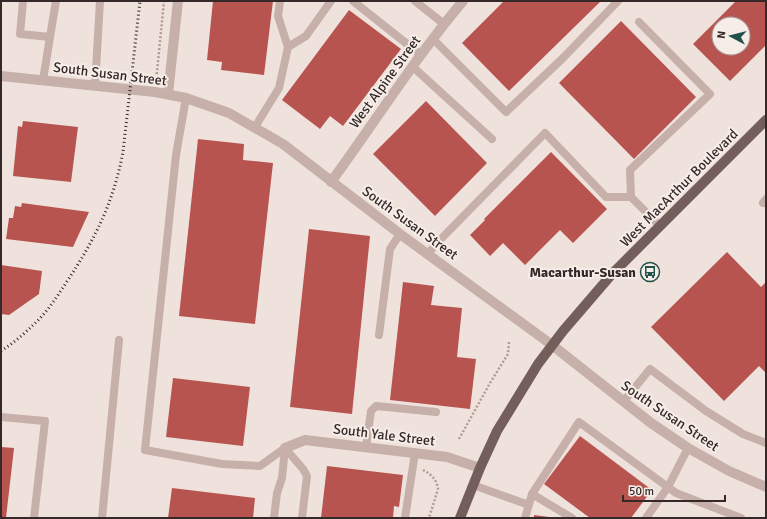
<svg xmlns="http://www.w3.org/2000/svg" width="767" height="519" viewBox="0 0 767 519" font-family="Signika,sans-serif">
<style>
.building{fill:#b85450;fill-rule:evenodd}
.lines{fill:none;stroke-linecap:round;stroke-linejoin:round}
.path{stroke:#b19a94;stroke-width:2.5;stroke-dasharray:2 2;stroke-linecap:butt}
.service{stroke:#c6b0a9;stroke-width:8}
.minor{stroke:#c6b0a9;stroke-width:10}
.tertiary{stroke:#c6b0a9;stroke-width:10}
.primary{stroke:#745e5b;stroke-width:10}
.rail{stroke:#342928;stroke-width:3;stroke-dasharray:1 3;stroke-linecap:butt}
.labels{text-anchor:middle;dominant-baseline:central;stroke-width:4;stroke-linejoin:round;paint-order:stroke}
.street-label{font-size:14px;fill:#342928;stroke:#f7ede8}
.poi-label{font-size:14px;font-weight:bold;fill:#342928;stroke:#f7ede8;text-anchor:end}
</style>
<rect width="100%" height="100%" fill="#efe2dc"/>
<!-- building -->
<g class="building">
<polygon points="213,1 273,1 264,75 221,70 222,62 207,60"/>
<polygon points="504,1 601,1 509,91 462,43"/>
<path d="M736,1H766V45L730,81L693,44ZM719,24H743V48H719Z"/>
<polygon points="349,10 401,49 343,126 330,116 320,129 282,100"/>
<polygon points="621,21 696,97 634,159 559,83"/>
<polygon points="426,101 487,163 435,216 373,154"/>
<polygon points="23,121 78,127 71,182 13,176 18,126 22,127"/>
<polygon points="198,139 244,144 243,160 273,163 255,324 179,316"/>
<polygon points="551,152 607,209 573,243 560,230 525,265 503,243 490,256 470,235 485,220 484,219"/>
<polygon points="22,203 89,212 73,247 6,239 9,218 13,218 15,206 21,207"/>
<polygon points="309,229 370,236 352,414 290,407"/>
<polygon points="727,252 761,287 766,282 766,373 759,366 724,401 651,327"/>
<polygon points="1,265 42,271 39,294 9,315 1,314"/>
<polygon points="403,282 434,286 431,305 462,308 457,357 476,359 470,409 390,400"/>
<polygon points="173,378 250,387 243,446 166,437"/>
<polygon points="580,436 652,490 631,518 590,518 544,484"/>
<polygon points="1,447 14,448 6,518 1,518"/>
<polygon points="327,466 403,475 399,507 394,506 393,518 321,518"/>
<polygon points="172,488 255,498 253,518 168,518"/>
<polygon points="534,515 549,517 549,518 534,518"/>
</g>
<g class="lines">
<!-- path -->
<g class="path">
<polyline points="156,82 164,1"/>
<polyline points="459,439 490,383 508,354 509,342"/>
<path d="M423,470C431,474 437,480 438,489L429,518"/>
</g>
<!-- service -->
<g class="service">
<polyline points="23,1 20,34 50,37 56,1"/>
<polyline points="353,1 421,55"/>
<polyline points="415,1 444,24"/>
<polyline points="433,39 506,112 563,58 618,1"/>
<polyline points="288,47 306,36 331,1"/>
<polyline points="413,67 492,139"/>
<polyline points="43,80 50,37"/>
<polyline points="95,86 100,1"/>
<polyline points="186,98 176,155 145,450 222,464 260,466 285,448"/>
<polyline points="255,127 279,88 288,47 278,16 280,1"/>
<polyline points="631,197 630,170 710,94 639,22"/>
<polyline points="763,203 766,199"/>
<polyline points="428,254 436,244 545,133 606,197 631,197 660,226"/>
<polyline points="379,335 390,249 400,234"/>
<polyline points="623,402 650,369 706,411 743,434 766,443"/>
<polyline points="1,417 45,421 34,518"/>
<polyline points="366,447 371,411 376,406 436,412"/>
<polyline points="285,448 303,469 307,476 302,518"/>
<polyline points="473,485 529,505"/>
<polyline points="532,494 572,518"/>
<polyline points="102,518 119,340"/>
<polyline points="274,518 277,493 282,478 285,448"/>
<polyline points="405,518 415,453"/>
<polyline points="525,518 532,494 579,422 676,493 741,518"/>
<polyline points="646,518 668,487 688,448"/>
</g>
<!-- minor -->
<g class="minor">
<path d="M331,182C375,122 415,58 463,1"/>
<polyline points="285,448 305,440 447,457 480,468"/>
</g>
<!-- tertiary -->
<g class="tertiary">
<polyline points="1,76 155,92 186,98 229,113 283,144 400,234 552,345 651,423 688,448 729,471 766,487"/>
<polyline points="168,94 178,1"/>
</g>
<!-- primary -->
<polyline class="primary" points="460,518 480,468 497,431 538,364 563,331 612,274 766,120"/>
<!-- rail -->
<path class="rail" d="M1,351C12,344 23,335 32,326C46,314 56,298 66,283C95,239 113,204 123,152L140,1"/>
</g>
<!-- icons -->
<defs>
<g id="bus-ring" transform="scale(1)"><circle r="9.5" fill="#f7ede8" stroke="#22514a" stroke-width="1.5"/><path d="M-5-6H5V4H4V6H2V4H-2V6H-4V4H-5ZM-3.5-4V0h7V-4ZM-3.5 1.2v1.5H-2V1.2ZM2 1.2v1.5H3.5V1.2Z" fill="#22514a"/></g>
</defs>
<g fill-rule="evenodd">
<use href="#bus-ring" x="650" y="272"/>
</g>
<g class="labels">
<!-- street labels -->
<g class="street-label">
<text transform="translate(110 74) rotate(7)">South Susan Street</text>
<text transform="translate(385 82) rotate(-54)">West Alpine Street</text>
<text transform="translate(679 188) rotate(-45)">West MacArthur Boulevard</text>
<text transform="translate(410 223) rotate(36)">South Susan Street</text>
<text transform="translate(670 416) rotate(34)">South Susan Street</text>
<text transform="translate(384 435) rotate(7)">South Yale Street</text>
</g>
<!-- poi labels -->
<g class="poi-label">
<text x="636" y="272">Macarthur-Susan</text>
</g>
</g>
<!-- border -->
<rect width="767" height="519" fill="none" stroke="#342928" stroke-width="4"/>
<!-- north arrow -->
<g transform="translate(731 36) rotate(277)"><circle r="19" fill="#f7ede8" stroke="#a99f9b"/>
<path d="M0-3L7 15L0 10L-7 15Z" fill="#22514a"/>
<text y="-6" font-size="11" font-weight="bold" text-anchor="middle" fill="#342928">N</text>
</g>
<!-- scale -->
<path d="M623 495v6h102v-6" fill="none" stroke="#342928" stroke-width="2"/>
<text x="629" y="495" font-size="12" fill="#342928" stroke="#f7ede8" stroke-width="3" paint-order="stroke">50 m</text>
</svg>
